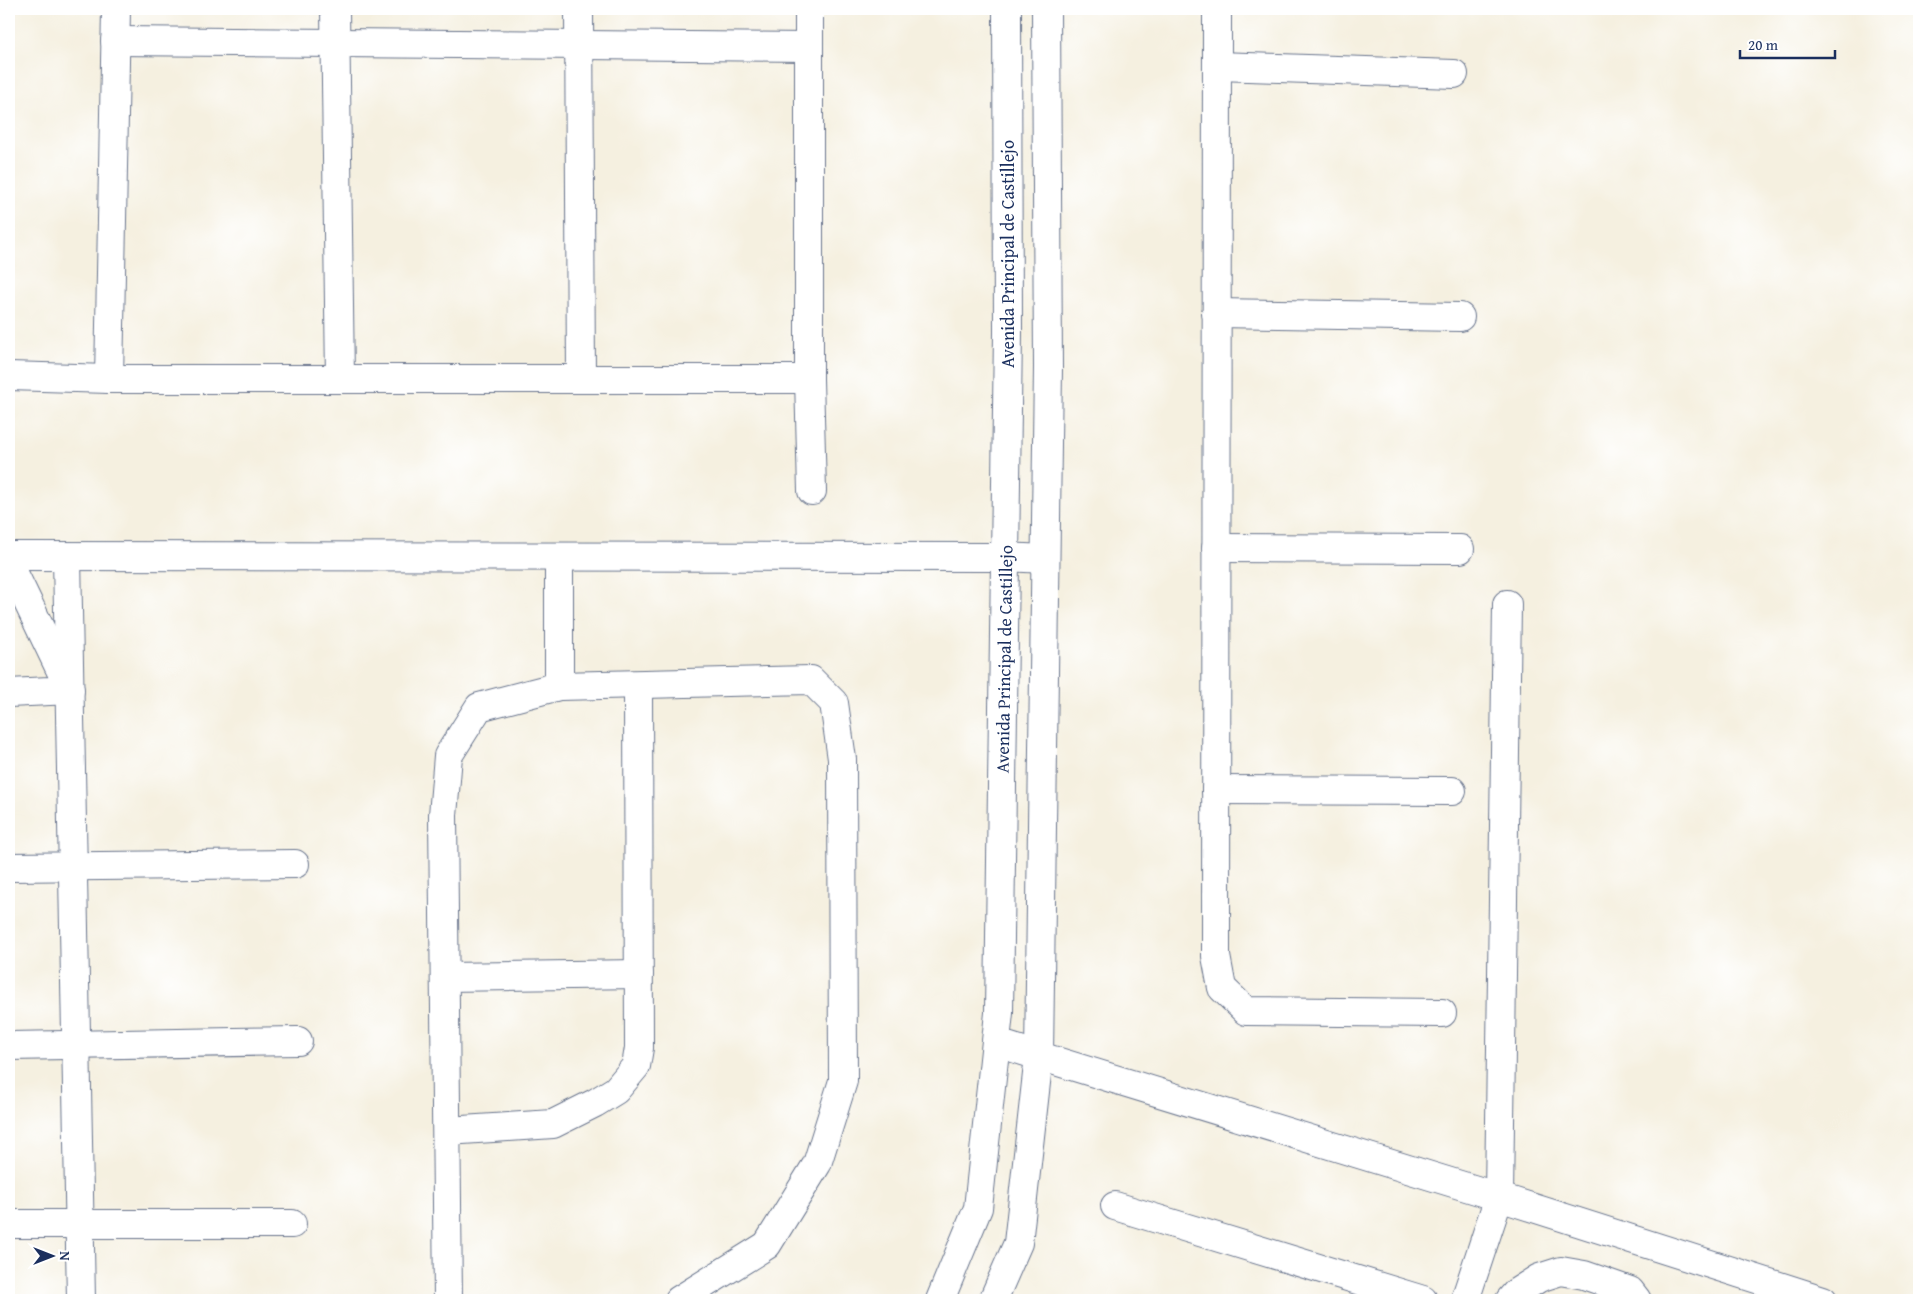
<svg xmlns="http://www.w3.org/2000/svg" width="1928" height="1309" viewBox="0 0 1928 1309" font-family="'Gentium Book Plus',serif">
<style>
.lines{fill:none;stroke-linecap:round;stroke-linejoin:round}
.minor-casing{stroke:#67738c;stroke-width:30}
.minor{stroke:#fff;stroke-width:28}
.labels{text-anchor:middle;dominant-baseline:central;stroke-width:4;stroke-linejoin:round;paint-order:stroke}
.street-label{font-size:18px;fill:#1b2f5e;stroke:#fff}
</style>
<rect width="100%" height="100%" fill="#fff"/>
<filter id="ink" filterUnits="userSpaceOnUse"><feTurbulence type="fractalNoise" baseFrequency=".02" numOctaves="2"/><feDisplacementMap in="SourceGraphic" scale="10" xChannelSelector="R" yChannelSelector="G"/><feConvolveMatrix kernelMatrix="1 2 1 2 8 2 1 2 1" color-interpolation-filters="sRGB"/></filter>
<filter id="wash" filterUnits="userSpaceOnUse"><feTurbulence type="fractalNoise" baseFrequency=".0096" numOctaves="4" result="noise"/><feDisplacementMap in="SourceGraphic" scale="20" xChannelSelector="R" yChannelSelector="G"/><feGaussianBlur stdDeviation="1.12" result="paint"/><feColorMatrix in="noise" values="0 0 0 0 0 0 0 0 0 0 0 0 0 0 0 0 0 1.4 0 .05"/><feComposite in="paint" operator="in"/></filter>
<g filter="url(#wash)">
<rect width="100%" height="100%" fill="#f5f0e0"/>
</g>
<g filter="url(#ink)">
<g class="lines">
<!-- minor casing -->
<g class="minor-casing">
<g id="minor">
<polyline points="335,9 340,379"/>
<polyline points="579,9 581,379"/>
<polyline points="809,9 809,379 812,491"/>
<polyline points="1217,9 1216,956 1222,988 1246,1011 1442,1013"/>
<polyline points="115,41 809,47"/>
<polyline points="1217,66 1454,74"/>
<polyline points="1216,313 1460,317"/>
<polyline points="9,376 109,379 809,379"/>
<polyline points="109,379 116,9"/>
<polyline points="1216,548 1460,549"/>
<polyline points="9,556 1005,557 1045,559"/>
<polyline points="67,557 81,1300"/>
<polyline points="559,557 559,686"/>
<polyline points="9,563 70,690 9,693"/>
<polyline points="1216,790 1452,791"/>
<polyline points="9,867 295,864"/>
<polyline points="445,977 639,974"/>
<polyline points="997,1043 1499,1197 1823,1300"/>
<polyline points="9,1046 298,1041"/>
<polyline points="447,1131 553,1124 595,1103 616,1090 636,1066 639,1048 638,685"/>
<polyline points="1115,1206 1423,1300"/>
<polyline points="9,1224 292,1224"/>
<polyline points="448,1300 443,815 448,756 479,707 559,686 811,680 834,703 842,759 843,1081 817,1164 767,1245 679,1300"/>
<polyline points="940,1300 978,1208 999,1013 1008,332 1007,9"/>
<polyline points="993,1300 1018,1243 1039,1056 1048,367 1046,9"/>
<polyline points="1465,1300 1499,1197 1507,604"/>
<polyline points="1510,1300 1517,1292 1539,1278 1561,1271 1584,1275 1630,1291 1637,1300"/>
</g>
</g>
<!-- minor -->
<use href="#minor" class="minor"/>
</g>
</g>
<g class="labels">
<!-- street labels -->
<g class="street-label">
<text transform="translate(1007 254) rotate(-90)">Avenida Principal de Castillejo</text>
<text transform="translate(1004 659) rotate(-89)">Avenida Principal de Castillejo</text>
</g>
</g>
<!-- margin -->
<rect width="1928" height="1309" fill="none" stroke="#fff" stroke-width="30"/>
<!-- north arrow -->
<g transform="translate(52 1256) rotate(90)" stroke="#ffffff" stroke-width="4" paint-order="stroke">
<path d="M0-4L9 19L0 12L-9 19Z" fill="#1b2f5e"/>
<text y="-8" font-size="14" font-weight="bold" text-anchor="middle" fill="#1b2f5e">N</text>
</g>
<!-- scale -->
<path d="M1740 50v8h95v-8" fill="none" stroke="#1b2f5e" stroke-width="2.5"/>
<text x="1748" y="50" font-size="15" fill="#1b2f5e" stroke="#ffffff" stroke-width="4" paint-order="stroke">20 m</text>
</svg>
